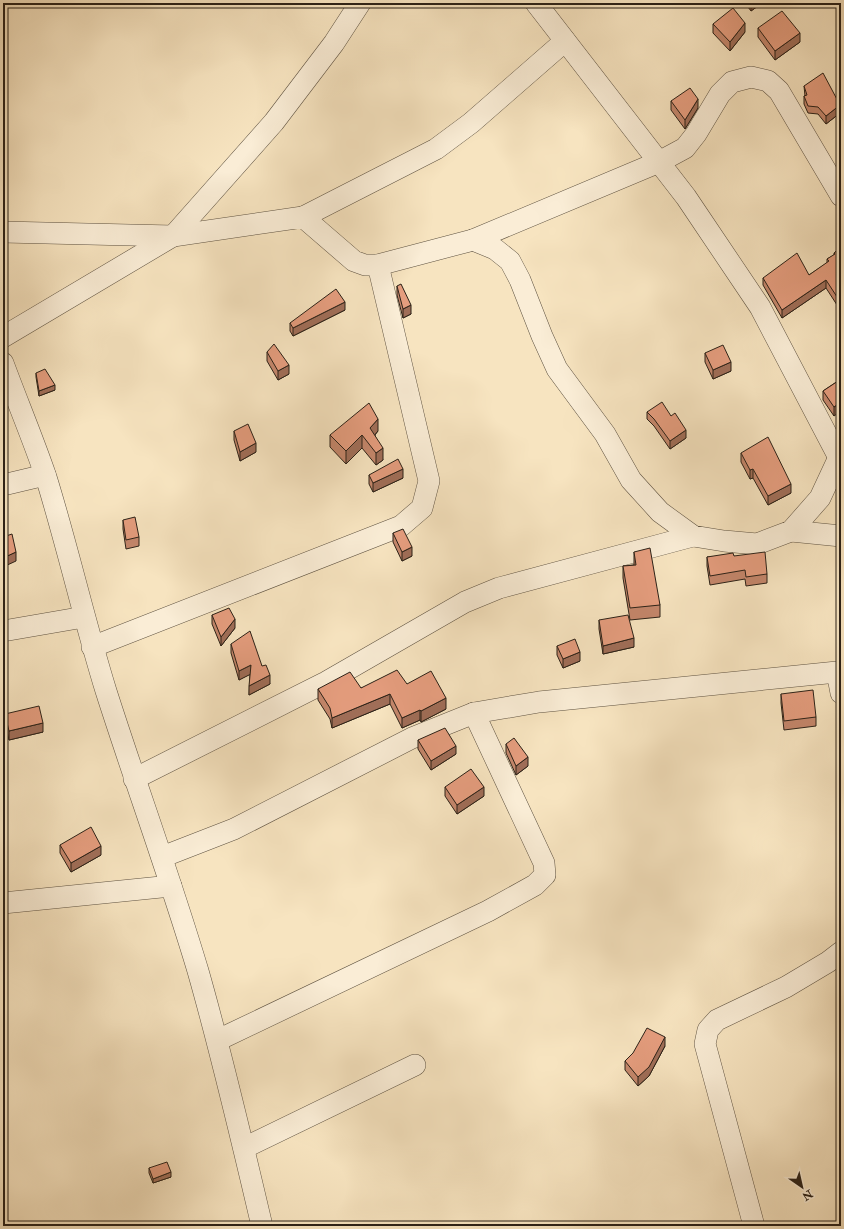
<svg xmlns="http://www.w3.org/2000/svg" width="844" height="1229" viewBox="0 0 844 1229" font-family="'IM FELL Double Pica',serif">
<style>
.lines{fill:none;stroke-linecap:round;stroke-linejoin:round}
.minor-casing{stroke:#5e5241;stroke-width:22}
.minor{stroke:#faedd6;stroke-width:21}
.wall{fill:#c5876c;stroke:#2b2117}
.shaded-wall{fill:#a06e58;stroke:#2b2117}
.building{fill:#e59d7e;stroke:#2b2117}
</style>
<rect width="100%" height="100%" fill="#f7e4c0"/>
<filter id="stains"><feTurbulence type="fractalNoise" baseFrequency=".005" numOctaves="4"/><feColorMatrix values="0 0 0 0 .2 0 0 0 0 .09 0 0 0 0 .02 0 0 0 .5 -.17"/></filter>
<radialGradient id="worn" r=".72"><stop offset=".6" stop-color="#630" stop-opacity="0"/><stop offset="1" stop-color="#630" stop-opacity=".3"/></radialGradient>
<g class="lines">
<!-- minor casing -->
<g class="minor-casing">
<g id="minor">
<polyline points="536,3 686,197 760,307 838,456"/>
<polyline points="303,217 436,149 471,123 565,41"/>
<polyline points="3,232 173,236 303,217 354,261 365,265 378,265 473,240 495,249 510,261 520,280 542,336 557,369 605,434 631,480 660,512 693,536 724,541 757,544 791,531 820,498 841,453"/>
<polyline points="473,240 659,162 685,148 696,134 720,94 732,82 751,77 768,81 779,91 841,196"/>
<polyline points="3,337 173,236 274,122 334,43 360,3"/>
<path d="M3,363C17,401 33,439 46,477C68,548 84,620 106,691C136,785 170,877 198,971C222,1055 242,1141 262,1226"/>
<polyline points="3,485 45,475"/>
<polyline points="791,531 841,536"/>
<polyline points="3,631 84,617"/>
<polyline points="92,647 401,526 422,508 429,481 378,265"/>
<polyline points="134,779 326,682 465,602 499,588 693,536"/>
<polyline points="162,857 234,829 412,738 474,713 539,702 837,672 841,693"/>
<polyline points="3,903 171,886"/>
<polyline points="218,1040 488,911 535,885 545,875 544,863 474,713"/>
<polyline points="244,1148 415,1065"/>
<polyline points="754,1226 705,1044 708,1030 717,1020 786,987 828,962 841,952"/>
</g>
</g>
<!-- minor -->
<use href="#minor" class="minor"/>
</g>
<!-- wall -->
<g class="wall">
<polygon points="745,3 762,3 751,11"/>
<polygon points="713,24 745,32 730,51 713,33"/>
<polygon points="758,28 800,42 775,60 758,37"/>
<polygon points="804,86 840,113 826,124 818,114 808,113 804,104 804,96 805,96"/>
<polygon points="671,101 698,108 685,129 671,110"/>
<polygon points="841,247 841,317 839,315 839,308 826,288 782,318 763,285 763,278 809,275 827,263 827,259 834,255 834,253"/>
<polygon points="397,286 411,314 403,318 397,295"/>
<polygon points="345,310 293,336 290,331 290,323"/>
<polygon points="267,352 289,374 278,380 267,361"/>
<polygon points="705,353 731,371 713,379 705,362"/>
<polygon points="36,373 55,390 39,396 36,377"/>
<polygon points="841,379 834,416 823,400 823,391"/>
<polygon points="647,412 671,416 686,438 670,449 654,426 647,419"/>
<polygon points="234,431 256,452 240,461 234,440"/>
<polygon points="378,431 375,435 383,460 376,465 362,448 346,464 330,447 330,435"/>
<polygon points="741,453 791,493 768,505 753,478 750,479 741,462"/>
<polygon points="369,475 403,478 373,492 369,484"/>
<polygon points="123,520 139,537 139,546 126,549 123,529"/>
<polygon points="393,533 412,556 402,561 393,542"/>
<polygon points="634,552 660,605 660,617 630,620 623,578 623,566 634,565"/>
<polygon points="734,556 767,574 767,583 746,586 745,579 710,585 707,566 707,557"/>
<polygon points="212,615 235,628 221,646 212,624"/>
<polygon points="599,620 634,647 603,654 599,629"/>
<polygon points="231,644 262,666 270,684 249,695 250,674 239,680 231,653"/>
<polygon points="557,646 580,661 563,668 557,655"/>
<polygon points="407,684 446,709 421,722 420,720 402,728 390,704 332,728 330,719 318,700 318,689 361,688"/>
<polygon points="781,694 816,717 816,726 784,730 781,703"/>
<polygon points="5,714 43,732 9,740 5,723"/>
<polygon points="418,740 456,754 431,770 418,749"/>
<polygon points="506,744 528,766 516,775 506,753"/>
<polygon points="445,787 484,796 457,814 445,796"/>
<polygon points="60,845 101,855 71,872 60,853"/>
<polygon points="665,1046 649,1076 638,1086 625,1070 625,1061"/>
<polygon points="149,1168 171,1177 153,1183 149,1173"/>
</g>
<!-- shaded-wall -->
<g class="shaded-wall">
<polygon points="751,3 762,3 751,11"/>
<polygon points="745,23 745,32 730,51 730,42"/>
<polygon points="800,33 800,42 775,60 775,51"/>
<polygon points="698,99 698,108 685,129 685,120"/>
<polygon points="840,105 840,113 826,124 826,116"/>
<polygon points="826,280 826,288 782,318 782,310"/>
<polygon points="345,302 345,310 293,336 293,328"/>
<polygon points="411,305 411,314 403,318 403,309"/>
<polygon points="731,362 731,371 713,379 713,370"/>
<polygon points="289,365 289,374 278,380 278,371"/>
<polygon points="55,385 55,390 39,396 39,391"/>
<polygon points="841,402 841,411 834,416 834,407"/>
<polygon points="378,419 378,431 370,440 370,428"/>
<polygon points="686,430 686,438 670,449 670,441"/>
<polygon points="362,435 362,448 346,464 346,451"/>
<polygon points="256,443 256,452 240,461 240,452"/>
<polygon points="383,448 383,460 376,465 376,453"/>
<polygon points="403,469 403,478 373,492 373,483"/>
<polygon points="753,469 753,478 750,479 750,470"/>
<polygon points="791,484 791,493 768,505 768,496"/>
<polygon points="412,547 412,556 402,561 402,552"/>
<polygon points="16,552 16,561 3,567 3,558"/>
<polygon points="235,619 235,628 221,646 221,637"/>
<polygon points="634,638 634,647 603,654 603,646"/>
<polygon points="580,652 580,661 563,668 563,659"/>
<polygon points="251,665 251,674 239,680 239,671"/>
<polygon points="270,675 270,684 249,695 249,686"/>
<polygon points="390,694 390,704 332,728 332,718"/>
<polygon points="446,698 446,709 421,722 421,711"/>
<polygon points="420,710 420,720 402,728 402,718"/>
<polygon points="43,723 43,732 9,740 9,731"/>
<polygon points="456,746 456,754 431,770 431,761"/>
<polygon points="528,757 528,766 516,775 516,766"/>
<polygon points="484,787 484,796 457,814 457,805"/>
<polygon points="101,846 101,855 71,872 71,863"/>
<polygon points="665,1037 665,1046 649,1076 638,1086 638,1077"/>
<polygon points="171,1172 171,1177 153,1183 153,1179"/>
</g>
<!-- building -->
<g class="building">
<polygon points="733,8 745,23 730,42 713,24"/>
<polygon points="782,11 800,33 775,51 758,28"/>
<polygon points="823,73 840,105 826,116 818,107 808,106 804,96 807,95 804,86"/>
<polygon points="690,88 698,99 685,120 671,101"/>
<polygon points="841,247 841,303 826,280 782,310 763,278 797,253 809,275 829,261 827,259 835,254 834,253"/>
<polygon points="401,284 411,305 403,309 397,286"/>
<polygon points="336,289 345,302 293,328 290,323"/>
<polygon points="274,344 289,365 278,371 267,352"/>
<polygon points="723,345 731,362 713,370 705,353"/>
<polygon points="45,369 55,385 39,391 36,373"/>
<polygon points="841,379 841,402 834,407 823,391"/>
<polygon points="662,402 671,416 675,413 686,430 670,441 654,419 647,412"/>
<polygon points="369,403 378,419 370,428 383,448 376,453 362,435 346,451 330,435"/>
<polygon points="248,424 256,443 240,452 234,431"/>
<polygon points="768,437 791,484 768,496 753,469 750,470 741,453"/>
<polygon points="398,459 403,469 373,483 369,475"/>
<polygon points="135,517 139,537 126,540 123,520"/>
<polygon points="403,529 412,547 402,552 393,533"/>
<polygon points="12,534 16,552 3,558 3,537"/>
<polygon points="650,548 660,605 630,608 623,566 636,565 634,552"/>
<polygon points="765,552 767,574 746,577 745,570 710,576 707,557 733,553 734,556"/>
<polygon points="229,608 235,619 221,637 212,615"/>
<polygon points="628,615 634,638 603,646 599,620"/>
<polygon points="250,631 262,666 266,665 270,675 249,686 251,665 239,671 231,644"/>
<polygon points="575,639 580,652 563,659 557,646"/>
<polygon points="397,670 407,684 431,671 446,698 421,711 420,710 402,718 390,694 332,718 330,708 318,689 350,672 361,688"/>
<polygon points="813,690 816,717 784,721 781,694"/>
<polygon points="39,706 43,723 9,731 5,714"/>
<polygon points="445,728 456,746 431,761 418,740"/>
<polygon points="514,738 528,757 516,766 506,744"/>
<polygon points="471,769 484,787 457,805 445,787"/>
<polygon points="91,827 101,846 71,863 60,845"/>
<polygon points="647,1028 665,1037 649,1067 638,1077 625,1061 633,1053"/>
<polygon points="167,1162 171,1172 153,1179 149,1168"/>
</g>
<!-- margin -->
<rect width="844" height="1229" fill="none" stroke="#f7e4c0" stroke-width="16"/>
<rect x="4" y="4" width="836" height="1221" fill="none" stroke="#2b2117" stroke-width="2"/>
<rect x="8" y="8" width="828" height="1213" fill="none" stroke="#2b2117"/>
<!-- north arrow -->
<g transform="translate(802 1187) rotate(146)" stroke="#faedd6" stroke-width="3" paint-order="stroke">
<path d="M0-3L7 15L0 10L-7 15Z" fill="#2b2117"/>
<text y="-6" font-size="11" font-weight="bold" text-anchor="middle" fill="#2b2117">N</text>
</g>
<rect width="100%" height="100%" filter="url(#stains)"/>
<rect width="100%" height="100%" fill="url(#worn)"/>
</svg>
